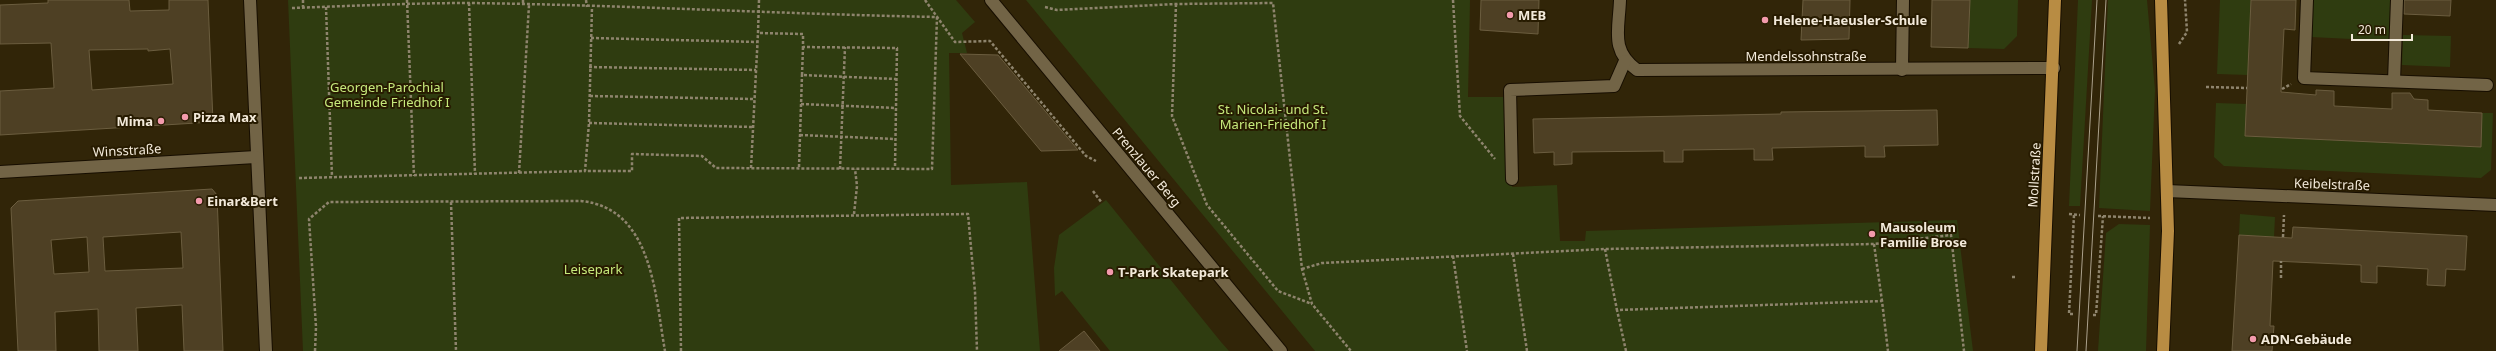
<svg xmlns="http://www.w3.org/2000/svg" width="2496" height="351" viewBox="0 0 2496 351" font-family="'Noto Sans',sans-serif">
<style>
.green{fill:#2f3c10}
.building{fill:#4e4024;stroke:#6b5d3f;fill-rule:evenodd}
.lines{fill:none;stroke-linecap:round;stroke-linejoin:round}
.minor-casing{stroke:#170e00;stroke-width:14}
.major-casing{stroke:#170e00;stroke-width:14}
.path{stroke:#8e846d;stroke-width:2.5;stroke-dasharray:3 2;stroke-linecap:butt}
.minor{stroke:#726446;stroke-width:12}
.major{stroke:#b88c43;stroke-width:12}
.tram{stroke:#aba18c;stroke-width:1}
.poi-dot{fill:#f39aac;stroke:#271b00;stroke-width:1.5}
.labels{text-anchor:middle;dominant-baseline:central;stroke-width:4;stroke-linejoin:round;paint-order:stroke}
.poi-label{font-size:13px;font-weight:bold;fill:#f3eada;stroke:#271b00;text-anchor:start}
.street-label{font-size:13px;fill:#f3eada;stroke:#271b00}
.park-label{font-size:13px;fill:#c6e97b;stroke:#271b00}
</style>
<rect width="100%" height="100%" fill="#312508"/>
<!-- green -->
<g class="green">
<polygon points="288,0 956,0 975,22 962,33 967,53 949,53 951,185 1027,182 1040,351 303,351"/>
<polygon points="1026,0 1470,0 1468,97 1503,97 1509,104 1512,187 1557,185 1560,241 1585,241 1586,231 1957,220 1973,351 1315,351"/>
<polygon points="1970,0 2018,0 2017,36 2004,49 1968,48"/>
<polygon points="2078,0 2092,0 2080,206 2069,206"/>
<polygon points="2108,0 2147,0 2155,90 2150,211 2099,208"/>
<polygon points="2220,0 2251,0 2248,75 2217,74"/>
<polygon points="2312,0 2393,0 2391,41 2311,37"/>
<polygon points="2403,35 2451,36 2450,67 2402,65"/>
<polygon points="2216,103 2247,104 2245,136 2480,147 2482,113 2493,113 2491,170 2481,178 2224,166 2214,157"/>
<polygon points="1106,200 1221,342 1229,351 1110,351 1062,291 1055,296 1054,268 1059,235"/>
<polygon points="2240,214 2275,217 2274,237 2239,235"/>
<polygon points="2119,224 2150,225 2146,351 2098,351 2106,233"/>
</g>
<!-- building -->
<g class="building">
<path d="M48,0H129L130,11L169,10V0H208L213,122L0,135V91L54,88L51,43L0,44V5L48,3ZM148,49V51L170,49L173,84L92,90L89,50Z"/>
<polygon points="1481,0 1539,0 1538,34 1480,30"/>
<polygon points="1803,0 1850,0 1849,39 1801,40"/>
<polygon points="1932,0 1970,0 1968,48 1931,47"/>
<polygon points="2251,0 2296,0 2295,30 2284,29 2281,92 2316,95 2316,90 2334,91 2334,106 2392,109 2392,93 2410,93 2414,99 2428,100 2428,110 2482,113 2481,147 2245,136"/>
<polygon points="2404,0 2451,0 2450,16 2404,14"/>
<polygon points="960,54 998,55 1078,150 1041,151"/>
<polygon points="1937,110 1938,145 1884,146 1885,157 1865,157 1865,146 1772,148 1773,160 1754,160 1754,149 1683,150 1683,162 1664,162 1664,151 1572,152 1572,164 1554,165 1554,152 1534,153 1533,119 1781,114 1781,112"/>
<path d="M212,189L217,195L223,351H184L182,305L136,308L138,351H99L98,309L55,312L56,351H18L11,208L18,201ZM181,232L183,268L105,271L103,237ZM87,237L89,272L54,274L51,240Z"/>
<polygon points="2293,227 2467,236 2465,270 2446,269 2445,286 2427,285 2428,269 2377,266 2377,283 2361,282 2361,265 2273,261 2270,326 2274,326 2272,351 2232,351 2239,235 2292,238"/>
<polygon points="1084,331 1100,351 1059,351"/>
</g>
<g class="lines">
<!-- minor casing -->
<g class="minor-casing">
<g id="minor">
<polyline points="250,0 266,351"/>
<polyline points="991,0 1281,351"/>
<path d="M1620,0C1619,30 1610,50 1637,70L2054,68"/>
<polyline points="2307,0 2304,78 2487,85"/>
<polyline points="1902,70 1903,0"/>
<polyline points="2394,81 2397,0"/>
<polyline points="0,172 256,157"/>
<polyline points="1512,179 1510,90 1614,86 1625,61"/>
<polyline points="2167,191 2496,205"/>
</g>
</g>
<!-- major casing -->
<g class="major-casing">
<g id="major">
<polyline points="2161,0 2168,231 2163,351"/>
<polyline points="2041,351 2055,0"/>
</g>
</g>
<!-- path -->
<g class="path">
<polyline points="303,0 303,7"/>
<polyline points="407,0 414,176"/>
<polyline points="523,0 523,5"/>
<polyline points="586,0 587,7"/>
<polyline points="759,0 758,33 803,34 803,47 897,48 895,168"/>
<polyline points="925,0 955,42 990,41 1086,156 1096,161"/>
<polyline points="1453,0 1460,116 1495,159"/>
<polyline points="469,3 475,174"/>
<polyline points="1176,4 1172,116 1207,205 1278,291 1312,304"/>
<polyline points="326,7 332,177"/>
<polyline points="1045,7 1057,10 1176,4 1273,3 1302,269 1312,304 1351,351"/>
<path d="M292,8C351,6 411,3 470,3C626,5 781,14 937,17L932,169L716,168L702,156L632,154V171H585L589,123L592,7"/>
<polyline points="591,38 757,42"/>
<polyline points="2179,44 2187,32 2185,0"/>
<polyline points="803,47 802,75 896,79"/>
<polyline points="589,67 756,70"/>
<polyline points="2206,87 2247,88"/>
<polyline points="2282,89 2291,84"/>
<polyline points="590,96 754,99"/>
<polyline points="801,104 896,108"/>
<polyline points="589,123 753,127"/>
<polyline points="800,135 895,139"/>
<polyline points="799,167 802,75"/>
<polyline points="751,168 758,33"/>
<polyline points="840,169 845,47"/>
<polyline points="519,173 529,5"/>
<polyline points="299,178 585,171"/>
<polyline points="1093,191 1102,203"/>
<polyline points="451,202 456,351"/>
<polyline points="854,214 857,186 855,169"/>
<polyline points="2069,214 2080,215"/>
<polyline points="2098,216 2150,218"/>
<polyline points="2283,237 2284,215"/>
<polyline points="1874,244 1882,301"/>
<polyline points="1605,249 1617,310"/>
<polyline points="1513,254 1527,351"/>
<polyline points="1453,256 1467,351"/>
<polyline points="1302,269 1322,263 1605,249 1874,244 1951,235 1964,351"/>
<polyline points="2012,277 2017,277"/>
<polyline points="2281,278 2281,261"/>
<polyline points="2073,314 2069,314 2074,215"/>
<polyline points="2093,315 2096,315 2103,216"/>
<path d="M315,351L316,327L309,219L329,202L581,201C653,208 655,296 665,351"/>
<polyline points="681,351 679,218 968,214 975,292 977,351"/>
<polyline points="1626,351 1617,310 1882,301 1888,351"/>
</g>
<!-- minor -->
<use href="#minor" class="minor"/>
<!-- major -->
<use href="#major" class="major"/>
<!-- tram -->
<g class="tram">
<polyline points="2077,351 2097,0"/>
<polyline points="2086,351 2106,0"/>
</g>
</g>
<!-- markers -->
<g class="poi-dot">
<circle cx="1510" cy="15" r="4"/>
<circle cx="1765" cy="20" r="4"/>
<circle cx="185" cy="117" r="4"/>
<circle cx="161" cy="121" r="4"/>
<circle cx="199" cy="201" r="4"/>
<circle cx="1872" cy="234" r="4"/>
<circle cx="1110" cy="272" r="4"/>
<circle cx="2253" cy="339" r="4"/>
</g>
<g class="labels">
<!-- poi labels -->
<g class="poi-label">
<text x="1518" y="15">MEB</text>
<text x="1773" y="20">Helene-Haeusler-Schule</text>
<text x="193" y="117">Pizza Max</text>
<text x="153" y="121" text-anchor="end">Mima</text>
<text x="207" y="201">Einar&amp;Bert</text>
<text x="1880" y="227">Mausoleum<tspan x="1880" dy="15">Familie Brose</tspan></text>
<text x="1118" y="272">T-Park Skatepark</text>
<text x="2261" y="339">ADN-Gebäude</text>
</g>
<!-- street labels -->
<g class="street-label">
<text x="1806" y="56">Mendelssohnstraße</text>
<text transform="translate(127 150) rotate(-3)">Winsstraße</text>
<text transform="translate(1147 167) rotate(50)">Prenzlauer Berg</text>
<text transform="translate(2034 175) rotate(-87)">Mollstraße</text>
<text transform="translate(2332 184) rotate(2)">Keibelstraße</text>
</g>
<!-- park labels -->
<g class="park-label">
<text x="387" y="87">Georgen-Parochial<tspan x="387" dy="15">Gemeinde Friedhof I</tspan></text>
<text x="1273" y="109">St. Nicolai- und St.<tspan x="1273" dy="15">Marien-Friedhof I</tspan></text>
<text x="593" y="269">Leisepark</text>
</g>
</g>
<!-- scale -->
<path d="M2352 34v6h60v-6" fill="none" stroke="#f3eada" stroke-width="2"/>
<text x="2358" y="34" font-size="12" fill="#f3eada" stroke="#271b00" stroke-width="3" paint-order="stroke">20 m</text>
</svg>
